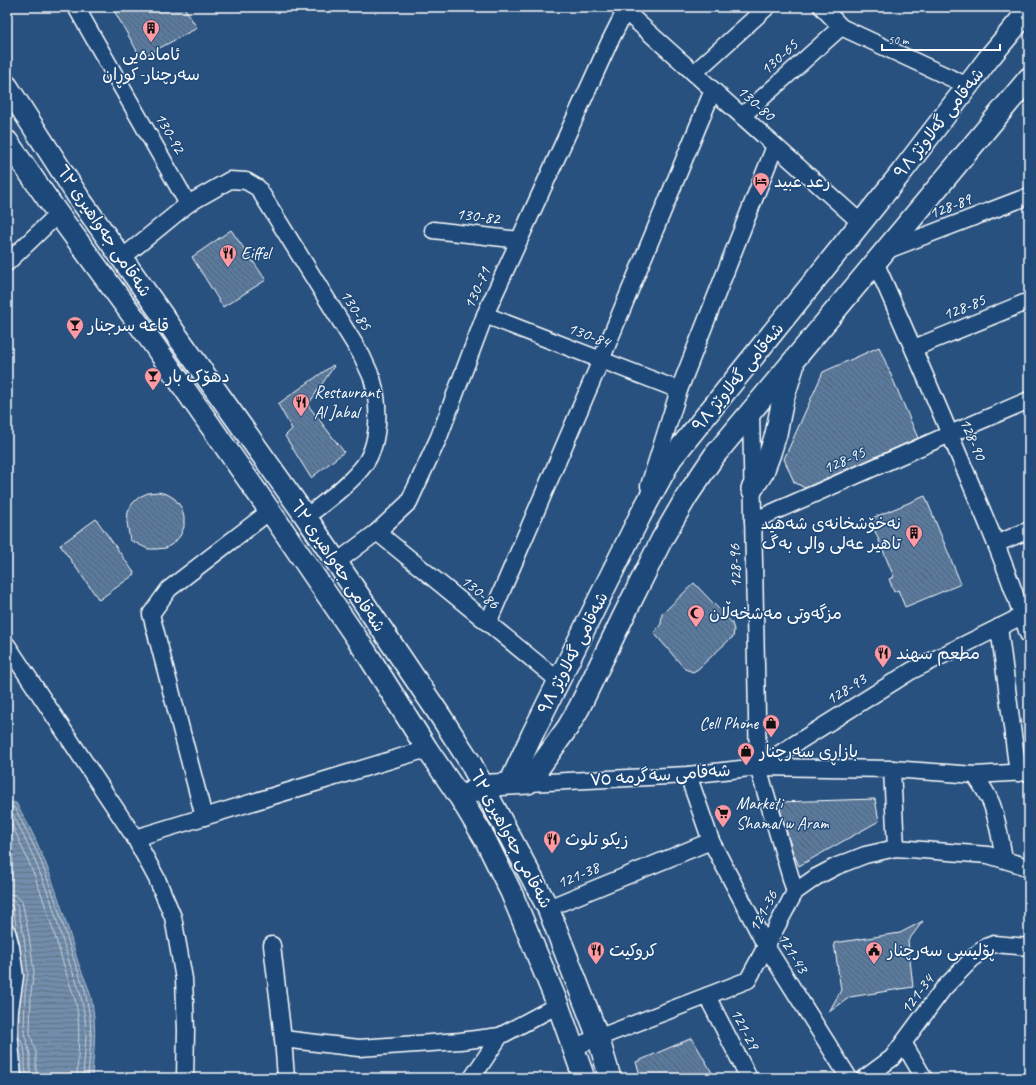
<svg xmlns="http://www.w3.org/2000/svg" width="1036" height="1085" viewBox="0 0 1036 1085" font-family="Caveat,'Playpen Sans Arabic',sans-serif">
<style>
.water{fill:url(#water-rules);stroke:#aabbcd}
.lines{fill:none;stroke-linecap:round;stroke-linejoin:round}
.shore{stroke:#c6d1dd;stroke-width:1}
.building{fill:url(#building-back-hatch);stroke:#fff}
.minor-casing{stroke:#fff;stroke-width:19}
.major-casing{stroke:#fff;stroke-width:24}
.minor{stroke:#1f4a7a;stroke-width:16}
.major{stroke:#1f4a7a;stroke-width:21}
.labels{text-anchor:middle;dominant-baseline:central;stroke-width:3;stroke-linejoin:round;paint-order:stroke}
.poi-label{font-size:17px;fill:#fff;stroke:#1f4a7a;text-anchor:start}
.street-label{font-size:17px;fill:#fff;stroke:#1f4a7a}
</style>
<defs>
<pattern id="water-rules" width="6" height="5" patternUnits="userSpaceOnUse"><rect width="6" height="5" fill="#718dab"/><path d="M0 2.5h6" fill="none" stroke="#64768a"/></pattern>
<pattern id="building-back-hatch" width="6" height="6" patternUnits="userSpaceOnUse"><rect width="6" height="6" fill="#5a7a9d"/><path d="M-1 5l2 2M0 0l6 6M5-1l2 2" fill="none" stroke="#536374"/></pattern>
</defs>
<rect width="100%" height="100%" fill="#28517f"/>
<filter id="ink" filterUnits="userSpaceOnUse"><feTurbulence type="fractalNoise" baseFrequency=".025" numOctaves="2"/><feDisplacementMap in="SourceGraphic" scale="8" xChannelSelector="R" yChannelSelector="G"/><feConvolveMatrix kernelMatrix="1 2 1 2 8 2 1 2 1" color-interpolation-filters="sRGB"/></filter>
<g filter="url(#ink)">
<!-- water -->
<path class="water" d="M7,802L16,803C46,852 62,908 78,962C81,971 86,981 89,990C92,999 93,1008 94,1017C96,1037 93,1058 92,1078H24C20,1070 23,1062 21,1054C20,1049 18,1046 16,1041L15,938L7,900Z"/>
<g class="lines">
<!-- shore -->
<g class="shore">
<polyline points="7,806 15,808 39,856 55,899 75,963 85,990 90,1018 91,1037 88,1078"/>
<polyline points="7,811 11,812 15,818 34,858 51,901 70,965 80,992 85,1018 86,1037 83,1078"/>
<path d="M7,817C13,825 17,836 21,845C43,890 55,938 70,985C83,1015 78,1046 77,1078"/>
<polyline points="7,894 15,895 22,901 29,936 34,972 31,992 30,1033 36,1053 36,1069 38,1078"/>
<polyline points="7,900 13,901 17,905 24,937 28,973 25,992 24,1033 30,1054 30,1069 32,1078"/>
<polyline points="7,905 11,905 13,908 19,943"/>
<polyline points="19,1017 19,1037 24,1047 25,1055 25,1068 27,1078"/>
</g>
</g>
<!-- building -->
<g class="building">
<polygon points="112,7 184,7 197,28 141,58"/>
<polygon points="231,230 266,280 223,307 192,257"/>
<polygon points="879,347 918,438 805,488 794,482 784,459 823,372"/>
<polygon points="333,365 334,366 308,405 344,452 311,478 285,436 292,429 278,404"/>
<polygon points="158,492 167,494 175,499 181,507 184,517 184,527 180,536 174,543 166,548 157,549 148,549 130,540 127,522 128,512 132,504 139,497 148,493"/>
<polygon points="925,496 961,584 905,607 898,590 894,592 889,579 894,577 870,519"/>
<polygon points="96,519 135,574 99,600 60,545"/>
<polygon points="694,583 732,623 734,630 733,637 728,641 698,669 693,672 685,669 654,633 661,624 662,614"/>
<polygon points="875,799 879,821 799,866 792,850 778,802"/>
<polygon points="923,921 908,941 913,987 850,997 829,1012 841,990 834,943 900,933"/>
<polygon points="692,1038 715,1078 641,1078 636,1062"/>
</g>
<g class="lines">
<!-- minor casing -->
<g class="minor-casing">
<g id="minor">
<polyline points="76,7 188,204"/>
<polyline points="822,7 841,27 968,86"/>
<polyline points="625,11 861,223"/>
<polyline points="694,73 767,7"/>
<polyline points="742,116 841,27"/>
<polyline points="433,230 519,240"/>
<polyline points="885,251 1029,196"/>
<path d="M122,258L188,204L230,180L246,181L258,188L362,356C365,363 369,371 372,378C380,405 381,446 361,469C345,488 325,502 306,517"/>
<path d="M875,262C906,331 936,401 965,470C988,524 1011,578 1028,634"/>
<polyline points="7,263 58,214"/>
<polyline points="485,315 679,390"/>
<polyline points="914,348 1029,301"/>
<polyline points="751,411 758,767 795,892"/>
<polyline points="649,486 679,390 775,146"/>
<polyline points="753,521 950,434 1029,400"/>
<polyline points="377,532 559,681"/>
<polyline points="996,544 1029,530"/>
<polyline points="337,562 377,532 409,502 439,437 485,315 609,43 627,7"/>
<polyline points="488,623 601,360 713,90"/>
<polyline points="999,627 1018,773"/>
<polyline points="7,645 135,838 157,879 173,917 184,979 186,1030 185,1078"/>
<polyline points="758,767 911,671 1022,616"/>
<polyline points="892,769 896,848"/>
<polyline points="688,775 711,841 766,946 849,1078"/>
<path d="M975,775C981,785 988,794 992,805C998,822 1001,841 1004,859"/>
<polyline points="528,783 688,775 758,767 892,769 975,775 1029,772"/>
<polyline points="204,817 151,614 169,589 270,511"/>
<polyline points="135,838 427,749"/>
<polyline points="548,908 711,841"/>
<polyline points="7,932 11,947 15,976 10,1010 9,1030 13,1078"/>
<polyline points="272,945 283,1039 286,1078"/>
<polyline points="707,996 749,1078"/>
<polyline points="283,1039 359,1048 460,1041 500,1036"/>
<polyline points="904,1044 924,1078"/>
<polyline points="574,1047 748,980 795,892 816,877 837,866 865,855 896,848 988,855 1021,865 1029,869"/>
<polyline points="472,1078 500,1036 558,1005"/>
<polyline points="865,1078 892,1058 943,989 978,953 986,947 994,944 1029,947"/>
</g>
</g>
<!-- major casing -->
<g class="major-casing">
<g id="major">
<polyline points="7,86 79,198 306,517 441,717 470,762 548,908 598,1037 610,1078"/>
<polyline points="7,141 58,214 152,342 270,511 366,652 427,749 461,799 485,839 511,892 558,1005 584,1078"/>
<polyline points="752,489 763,472 770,453 776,434 783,399 793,367"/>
<polyline points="510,783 532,735 640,516 671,459 901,173 989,58 1029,10"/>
<polyline points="471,792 492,785 528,783 568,727 579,708 624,615 662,539 687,496 714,456 1029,78"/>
</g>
</g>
<!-- minor -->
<use href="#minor" class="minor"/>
<!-- major -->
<use href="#major" class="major"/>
</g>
</g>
<!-- icons -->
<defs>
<g id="building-pin" transform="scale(0.9)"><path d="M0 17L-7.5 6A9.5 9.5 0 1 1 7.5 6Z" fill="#ff9aa2" stroke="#1f4a7a"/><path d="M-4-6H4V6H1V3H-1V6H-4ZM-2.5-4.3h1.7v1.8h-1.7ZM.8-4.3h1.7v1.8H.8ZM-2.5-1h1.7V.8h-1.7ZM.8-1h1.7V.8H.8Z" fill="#111"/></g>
<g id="hotel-pin" transform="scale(0.9)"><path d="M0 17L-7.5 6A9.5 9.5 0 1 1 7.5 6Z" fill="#ff9aa2" stroke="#1f4a7a"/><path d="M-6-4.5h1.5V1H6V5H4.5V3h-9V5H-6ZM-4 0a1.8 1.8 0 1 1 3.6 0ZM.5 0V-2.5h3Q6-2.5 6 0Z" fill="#111"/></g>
<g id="restaurant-pin" transform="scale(0.9)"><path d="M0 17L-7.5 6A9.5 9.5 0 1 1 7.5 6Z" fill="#ff9aa2" stroke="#1f4a7a"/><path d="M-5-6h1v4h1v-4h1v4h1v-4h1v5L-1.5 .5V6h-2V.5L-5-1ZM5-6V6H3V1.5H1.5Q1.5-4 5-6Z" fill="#111"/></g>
<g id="bar-pin" transform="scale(0.9)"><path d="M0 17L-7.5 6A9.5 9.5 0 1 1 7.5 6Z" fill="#ff9aa2" stroke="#1f4a7a"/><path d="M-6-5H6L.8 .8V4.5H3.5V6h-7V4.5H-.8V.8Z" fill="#111"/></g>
<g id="mosque-pin" transform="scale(0.9)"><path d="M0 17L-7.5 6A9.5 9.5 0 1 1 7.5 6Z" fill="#ff9aa2" stroke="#1f4a7a"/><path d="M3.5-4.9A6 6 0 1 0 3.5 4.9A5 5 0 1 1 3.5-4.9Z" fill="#111"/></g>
<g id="shop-pin" transform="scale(0.9)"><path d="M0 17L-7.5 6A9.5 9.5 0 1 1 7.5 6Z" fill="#ff9aa2" stroke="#1f4a7a"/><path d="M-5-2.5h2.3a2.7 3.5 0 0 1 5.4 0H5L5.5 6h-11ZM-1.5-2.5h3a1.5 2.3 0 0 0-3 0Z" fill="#111"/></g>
<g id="supermarket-pin" transform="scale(0.9)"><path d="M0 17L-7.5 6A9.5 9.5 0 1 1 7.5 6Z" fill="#ff9aa2" stroke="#1f4a7a"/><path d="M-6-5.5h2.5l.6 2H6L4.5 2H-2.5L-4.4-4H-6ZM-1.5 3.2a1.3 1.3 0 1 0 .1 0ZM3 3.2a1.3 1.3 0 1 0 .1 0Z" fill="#111"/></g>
<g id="civic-pin" transform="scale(0.9)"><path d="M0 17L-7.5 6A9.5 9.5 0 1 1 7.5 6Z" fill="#ff9aa2" stroke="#1f4a7a"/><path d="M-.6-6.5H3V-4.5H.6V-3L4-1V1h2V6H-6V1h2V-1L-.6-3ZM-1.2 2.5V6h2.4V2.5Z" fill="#111"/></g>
</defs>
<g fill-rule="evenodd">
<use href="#building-pin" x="151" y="28"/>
<use href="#hotel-pin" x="761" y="181"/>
<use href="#restaurant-pin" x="228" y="253"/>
<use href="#bar-pin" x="75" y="325"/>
<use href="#bar-pin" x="153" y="376"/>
<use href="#restaurant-pin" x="301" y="402"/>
<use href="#building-pin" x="914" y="533"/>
<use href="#mosque-pin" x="696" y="613"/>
<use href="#restaurant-pin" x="883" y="653"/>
<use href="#shop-pin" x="771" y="723"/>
<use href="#shop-pin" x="746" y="751"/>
<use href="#supermarket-pin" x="723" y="813"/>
<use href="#restaurant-pin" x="552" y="839"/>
<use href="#restaurant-pin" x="596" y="950"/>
<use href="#civic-pin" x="874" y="950"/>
</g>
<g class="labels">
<!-- poi labels -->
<g class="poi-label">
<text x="151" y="54" text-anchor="middle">ئامادەیی<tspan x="151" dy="20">سەرچنار-کوڕان</tspan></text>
<text x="774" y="181">رعد عبيد</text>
<text x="241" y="253">Eiffel</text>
<text x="88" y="325">قاعه سرجنار</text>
<text x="166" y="376">دهۆک بار</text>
<text x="314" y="392">Restaurant<tspan x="314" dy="20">Al Jabal</tspan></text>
<text x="901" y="523" text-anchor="end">نەخۆشخانەی شەهید<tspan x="901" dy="20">تاهیر عەلی والی بەگ</tspan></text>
<text x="709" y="613">مزگەوتی مەشخەڵان</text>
<text x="896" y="653">مطعم سهند</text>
<text x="758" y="723" text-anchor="end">Cell Phone</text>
<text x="759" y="751">بازاڕی سەرچنار</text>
<text x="736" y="803">Marketi<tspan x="736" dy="20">Shamal w Aram</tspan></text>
<text x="565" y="839">زيكو تلوث</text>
<text x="609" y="950">كروكيت</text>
<text x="887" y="950">پۆلیسی سەرچنار</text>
</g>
<!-- street labels -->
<g class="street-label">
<text transform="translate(779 57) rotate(-42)">130-65</text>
<text transform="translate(756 103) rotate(42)">130-80</text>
<text transform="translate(939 123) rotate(-52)">شەقامی گەلاوێژ ٩٨</text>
<text transform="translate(170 133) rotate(60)">130-92</text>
<text transform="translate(950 206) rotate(-21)">128-89</text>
<text transform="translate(478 216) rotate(7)">130-82</text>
<text transform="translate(104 231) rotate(56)">شەقامی جەواهیری ٦٣</text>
<text transform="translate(477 288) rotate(-66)">130-71</text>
<text transform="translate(964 307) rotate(-22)">128-85</text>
<text transform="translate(356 310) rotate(58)">130-85</text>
<text transform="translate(589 335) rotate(21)">130-84</text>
<text transform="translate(738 377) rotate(-51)">شەقامی گەلاوێژ ٩٨</text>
<text transform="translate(973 439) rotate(67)">128-90</text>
<text transform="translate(844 460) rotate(-24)">128-95</text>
<text transform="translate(338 566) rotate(56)">شەقامی جەواهیری ٦٣</text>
<text transform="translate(735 566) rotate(-92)">128-96</text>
<text transform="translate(480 592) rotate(39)">130-86</text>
<text transform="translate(573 653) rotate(-63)">شەقامی گەلاوێژ ٩٨</text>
<text transform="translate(846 689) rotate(-32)">128-93</text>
<text transform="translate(660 775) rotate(-4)">شەقامی سەگرمە ٧٥</text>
<text transform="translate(511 839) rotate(62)">شەقامی جەواهیری ٦٣</text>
<text transform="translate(578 875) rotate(-23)">121-38</text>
<text transform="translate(763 911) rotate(-62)">121-36</text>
<text transform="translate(793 953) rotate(59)">121-43</text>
<text transform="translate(917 994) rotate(-53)">121-34</text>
<text transform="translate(745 1029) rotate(63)">121-29</text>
</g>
</g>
<!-- margin -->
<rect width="1036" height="1085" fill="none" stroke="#1f4a7a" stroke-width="24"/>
<rect x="12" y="12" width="1012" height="1061" fill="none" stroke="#fff" stroke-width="1.5" filter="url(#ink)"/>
<!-- scale -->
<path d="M882 44v6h118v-6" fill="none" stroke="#ffffff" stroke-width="2"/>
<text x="888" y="44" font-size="12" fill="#ffffff" stroke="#1f4a7a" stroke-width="3" paint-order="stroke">50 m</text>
</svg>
